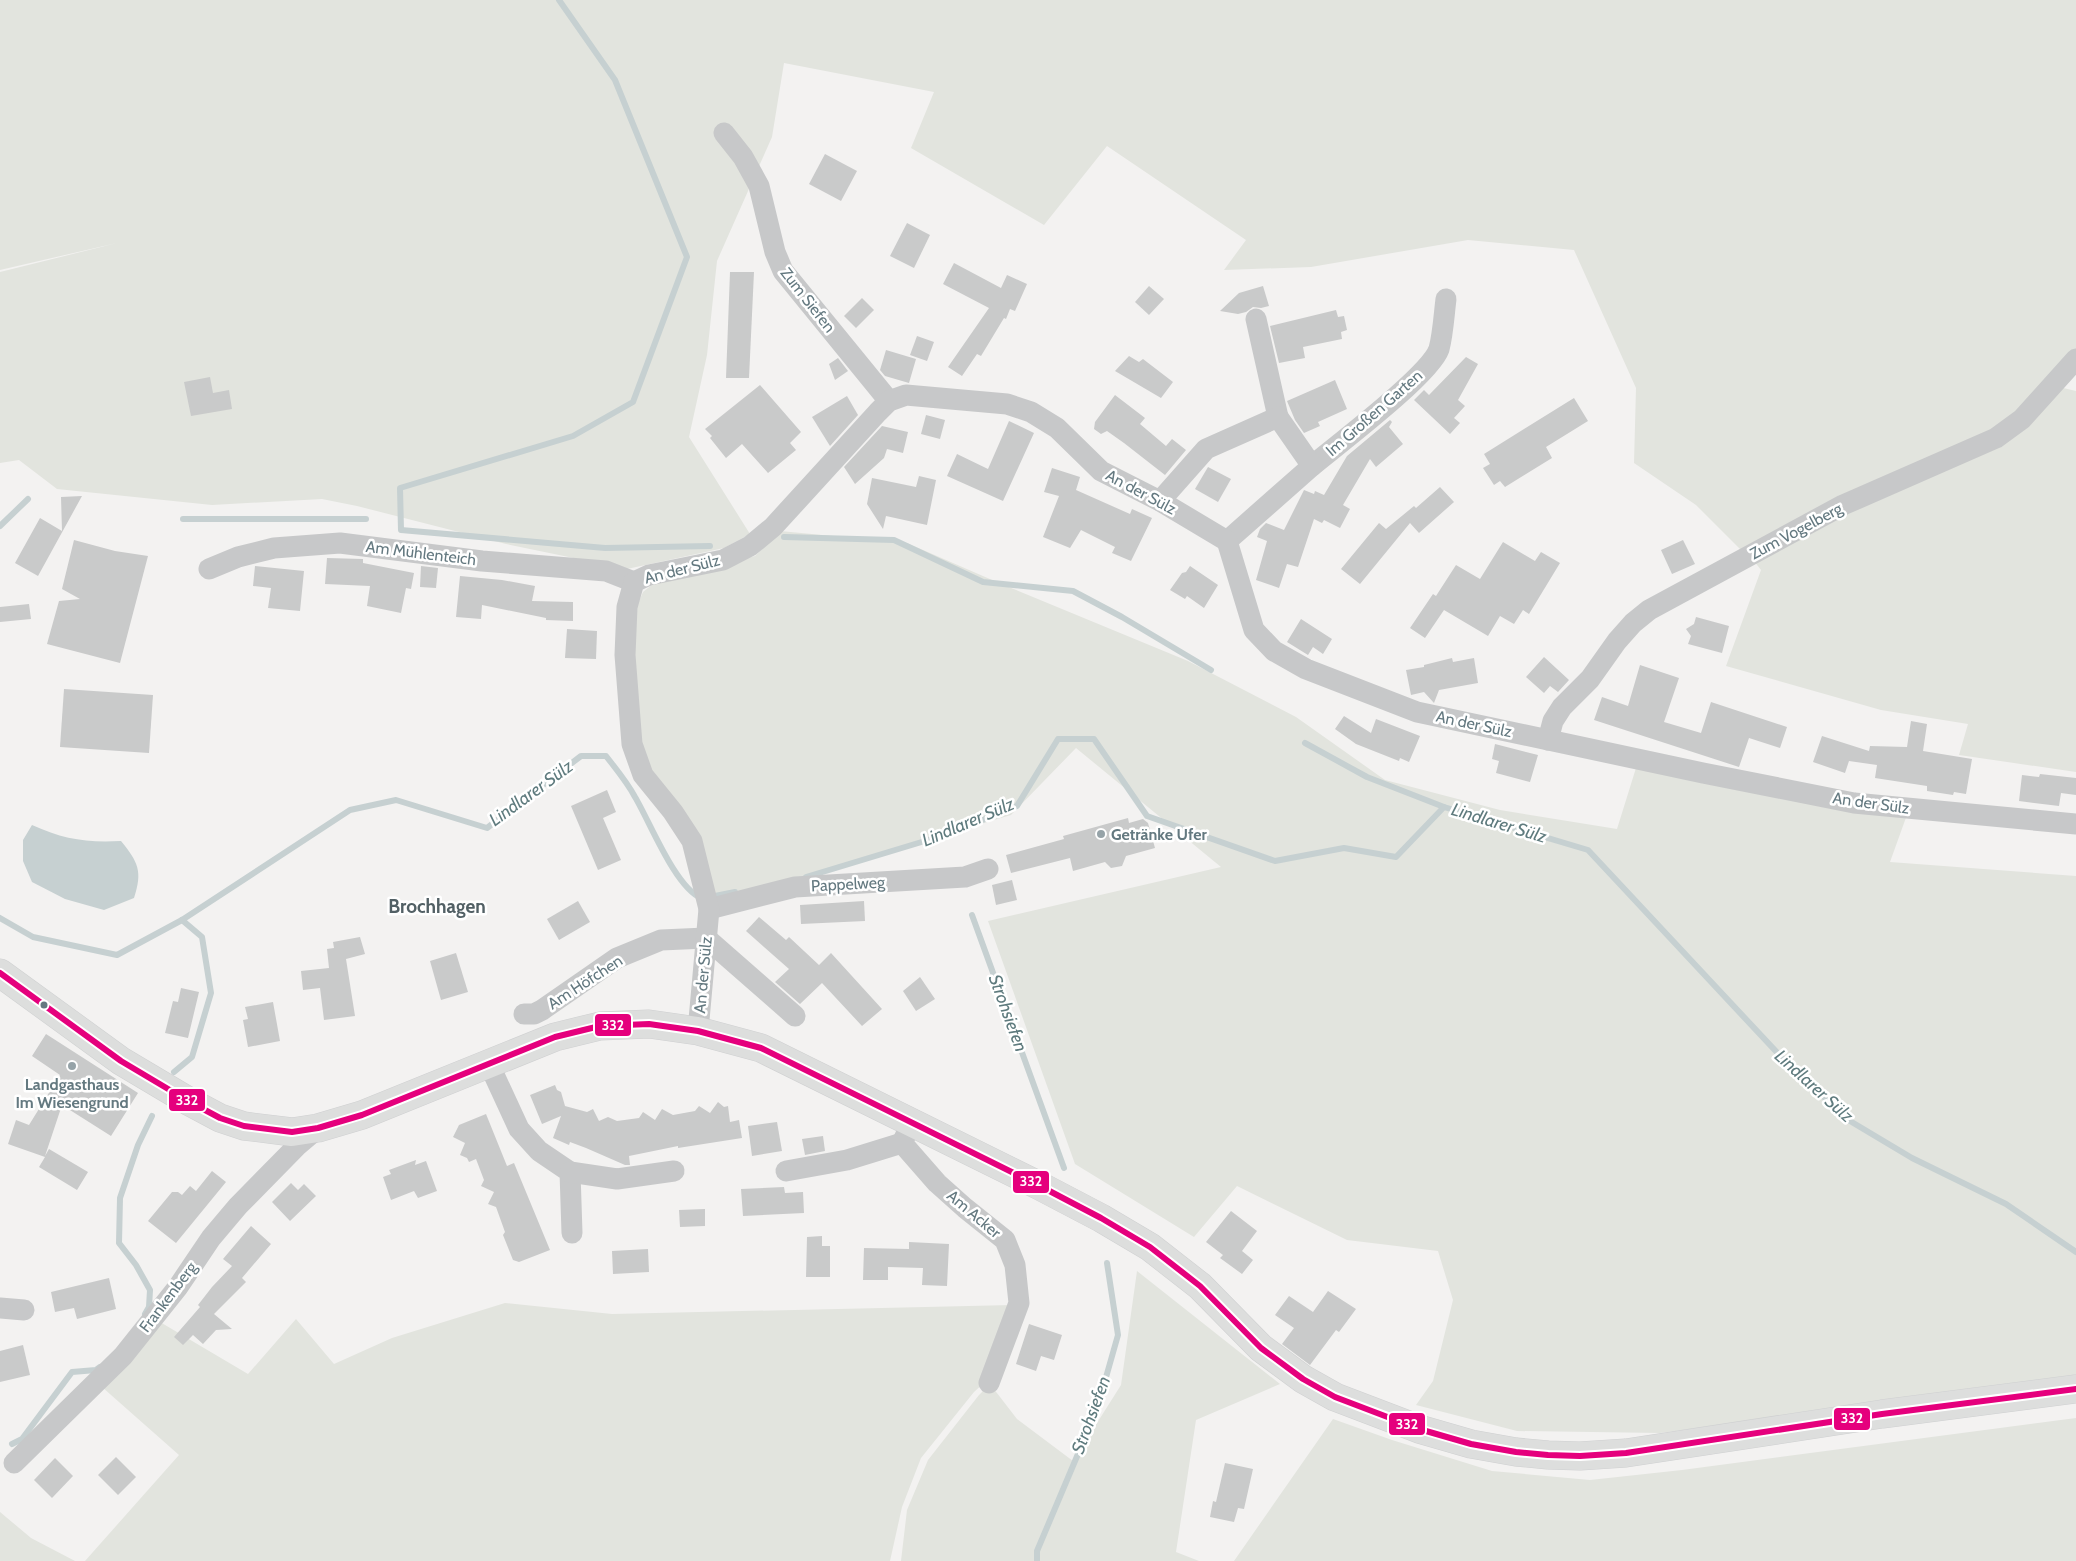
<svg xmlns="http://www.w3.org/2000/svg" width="2076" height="1561" viewBox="0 0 2076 1561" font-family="Cabin,sans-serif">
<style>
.green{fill:#e2e4de}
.water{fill:#c6d0d1}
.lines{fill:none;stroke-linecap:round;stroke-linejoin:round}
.stream{stroke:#c6d0d1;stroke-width:6}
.building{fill:#c9caca}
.secondary-casing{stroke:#cfd0d1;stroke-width:29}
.minor{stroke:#c7c8c9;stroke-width:21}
.secondary{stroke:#dddedd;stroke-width:28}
.bus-1-casing{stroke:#fff;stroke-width:10}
.bus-1{stroke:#e5007d;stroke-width:6}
.poi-dot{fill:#96a3a8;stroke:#fff;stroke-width:2}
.bus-dot{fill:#647980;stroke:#fff;stroke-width:2}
.labels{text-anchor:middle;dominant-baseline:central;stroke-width:5;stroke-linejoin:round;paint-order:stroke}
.street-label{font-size:16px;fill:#647980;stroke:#fff}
.poi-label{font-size:16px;font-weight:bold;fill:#647980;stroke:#fff;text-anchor:start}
.water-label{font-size:18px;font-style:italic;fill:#5f7b7e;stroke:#fff}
.quarter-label{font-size:19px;font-weight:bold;fill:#526065;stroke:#fff}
.line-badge{stroke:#fff;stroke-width:2}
.badge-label{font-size:14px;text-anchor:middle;font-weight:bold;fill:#fff}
</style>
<rect width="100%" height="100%" fill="#f3f2f1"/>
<!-- green -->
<g class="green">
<polygon points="0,0 2076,0 2076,352 2018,417 1748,557 1696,505 1634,463 1636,388 1574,250 1468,240 1311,267 1224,270 1246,240 1107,146 1044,225 911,148 934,92 784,63 772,137 717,261 707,355 689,437 750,534 724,548 627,569 506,544 357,506 322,499 212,505 57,489 19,460 0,463 0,272 117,243 0,270"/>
<polygon points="2059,387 2076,391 2076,772 1959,755 1968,724 1881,710 1726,666 1761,570 1754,561 1846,508 1968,457"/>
<polygon points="780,531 907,543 999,583 1188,661 1296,717 1385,780 1500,810 1617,829 1636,768 1908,812 1890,862 2076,876 2076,1379 1660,1433 1517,1431 1416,1405 1433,1381 1453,1300 1438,1251 1347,1240 1237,1186 1194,1237 1075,1164 988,921 1221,867 1076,748 1011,815 714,903 648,773 635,744 630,656 637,606 643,592 658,580 755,556"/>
<polygon points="1137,1271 1280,1384 1196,1420 1176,1552 1199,1561 901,1561 907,1510 928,1460 979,1395 990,1384 1017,1419 1073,1461 1121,1385"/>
<polygon points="505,1303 612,1314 1012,1305 985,1382 974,1392 921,1458 902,1507 890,1561 85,1561 179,1455 102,1387 160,1322 248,1374 296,1319 334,1364 392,1338"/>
<polygon points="2076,1418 2076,1561 1234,1561 1333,1419 1392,1440 1492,1471 1590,1480 1682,1470"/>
<polygon points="0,1512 31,1538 75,1561 0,1561"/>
</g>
<!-- water -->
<path class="water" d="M32,825C63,839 86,843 121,841C138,862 143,871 134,898L104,910L65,899L32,882L23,861V840Z"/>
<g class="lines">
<!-- stream -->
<g class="stream">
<polyline points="559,0 615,80 687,257 633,402 573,436 400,488 401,530 605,548 710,546"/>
<polyline points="183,519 366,519"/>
<polyline points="0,526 28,499"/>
<polyline points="784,537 894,540 983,582 1073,591 1122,617 1211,670"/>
<polyline points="1305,743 1367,777 1444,807"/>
<polyline points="806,877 948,834 1017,806 1058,739 1094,739 1147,816 1275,861 1344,848 1396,857 1444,807 1588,850 1784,1060 1850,1121 1912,1158 2006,1204 2076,1252"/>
<polyline points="710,897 735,892"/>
<polyline points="972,915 1064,1168"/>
<path d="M0,918L33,937L117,955L182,920L350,810L396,800L487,828L581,756H606C616,769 627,782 635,797C650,822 675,887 701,898"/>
<polyline points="174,1072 192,1057 211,993 202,937 182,920"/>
<polyline points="145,1314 149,1307 150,1290 136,1265 119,1243 120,1198 138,1145 152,1116"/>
<polyline points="12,1444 22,1439 72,1372 96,1370 100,1367"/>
<polyline points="1037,1561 1037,1551 1097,1409 1118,1335 1107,1263"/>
</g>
</g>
<!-- building -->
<g class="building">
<polygon points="825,154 857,171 841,201 809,184"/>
<polygon points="907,223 930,235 914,268 890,256"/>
<polygon points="954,263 1001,288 1007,275 1027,284 1015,311 1010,309 1006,319 1004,318 981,356 977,354 962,376 948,367 989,308 943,284"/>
<polygon points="730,272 754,272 749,378 726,378"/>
<polygon points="1149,286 1164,299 1149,315 1135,302"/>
<polygon points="1263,286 1269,306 1261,308 1253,307 1246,312 1238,314 1220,311 1239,293"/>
<polygon points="862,298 874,310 856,328 844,316"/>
<polygon points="1336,310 1338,317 1344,316 1347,330 1341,332 1342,339 1303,347 1305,358 1279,363 1270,326"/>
<polygon points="917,336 934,342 927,361 910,355"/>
<polygon points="886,350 916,359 909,383 885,376 880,370"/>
<polygon points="1129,356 1139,362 1143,359 1173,382 1161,398 1115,371"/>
<polygon points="1466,357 1478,364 1458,400 1465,406 1454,418 1460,423 1450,434 1414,400 1424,390 1429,395"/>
<polygon points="838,358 848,371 835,380 829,364"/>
<polygon points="210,377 213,393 229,390 232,409 191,416 184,382"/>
<polygon points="1335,380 1347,409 1318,422 1320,426 1304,433 1295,420 1287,401"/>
<polygon points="760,385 801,432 790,443 796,450 768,473 742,444 726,458 710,438 712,436 705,429"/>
<polygon points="1115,395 1145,418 1140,424 1166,446 1172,439 1186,450 1165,475 1124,443 1107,431 1101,434 1094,429 1095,422"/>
<polygon points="847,396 858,415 830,446 812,417"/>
<polygon points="1574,398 1588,421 1546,447 1552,458 1505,487 1500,481 1494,485 1483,468 1490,464 1484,454"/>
<polygon points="926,415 945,420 940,439 921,434"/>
<polygon points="1390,420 1392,422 1389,427 1403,444 1376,467 1370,459 1343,505 1350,509 1340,528 1324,520 1322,523 1314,519 1298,567 1287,564 1279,588 1256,580 1267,541 1257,537 1260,529 1266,523 1284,530 1304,490 1314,494 1315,491 1324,495 1347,456"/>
<polygon points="1009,421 1034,433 1003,501 947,476 957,454 988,469"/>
<polygon points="882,426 908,432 903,453 887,449 884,458 855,484 844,467"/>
<polygon points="1208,467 1231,479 1218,502 1195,489"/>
<polygon points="1052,468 1080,477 1076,490 1130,514 1132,509 1152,518 1131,561 1112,553 1115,547 1081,530 1070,548 1043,537 1059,496 1044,492"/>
<polygon points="919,476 936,480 927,525 886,516 883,529 867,504 872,478 916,487"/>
<polygon points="1440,487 1454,502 1419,533 1410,523 1360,584 1341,569 1379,523 1386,529 1414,506 1416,508"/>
<polygon points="82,496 38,576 15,563 40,518 62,531 61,497"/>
<polygon points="74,540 115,551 148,556 120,663 47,644 59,601 80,599 62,589"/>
<polygon points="1683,540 1695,564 1672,574 1661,550"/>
<polygon points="1503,542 1535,561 1541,552 1560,563 1529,614 1523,610 1514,624 1500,616 1488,636 1444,610 1425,638 1410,628 1433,594 1436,596 1456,565 1480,579"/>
<polygon points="327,558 363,559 363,563 414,573 411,589 406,588 401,613 367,606 370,586 325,584"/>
<polygon points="255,566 304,571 300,611 268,608 271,588 253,586"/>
<polygon points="421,566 438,568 436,588 420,587"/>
<polygon points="1190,566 1218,585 1204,608 1187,596 1185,599 1170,590 1182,573 1186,572"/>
<polygon points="460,576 502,580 535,586 532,601 573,602 573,621 546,620 546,618 482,605 481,619 456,617"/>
<polygon points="29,604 31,619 0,622 0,607"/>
<polygon points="1696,617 1729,626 1722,653 1688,644 1691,636 1686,629 1694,624"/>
<polygon points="1301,619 1332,639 1323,654 1313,647 1308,655 1287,642"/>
<polygon points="567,629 597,631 596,659 565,658"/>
<polygon points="1544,657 1569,680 1558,692 1550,686 1544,693 1526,677"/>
<polygon points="1452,658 1453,662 1474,658 1478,683 1439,690 1434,703 1424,692 1411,695 1406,670 1424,667 1424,665"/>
<polygon points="1640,665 1679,678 1664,722 1701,733 1711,702 1787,727 1780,748 1749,738 1739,767 1594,720 1602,697 1628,706"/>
<polygon points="64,689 153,695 149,753 60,747"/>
<polygon points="1344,716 1371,733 1376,719 1420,736 1409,762 1400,758 1399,761 1356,744 1335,729"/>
<polygon points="1911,721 1927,724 1923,751 1972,759 1966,794 1954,792 1953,795 1927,791 1927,786 1875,778 1877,765 1849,761 1845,773 1813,762 1822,736 1869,751 1870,746 1907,747"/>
<polygon points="1495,744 1538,755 1530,782 1496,773 1499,761 1492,759"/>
<polygon points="2040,774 2076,778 2076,795 2061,793 2059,806 2019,801 2022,775 2039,777"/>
<polygon points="607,790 616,812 603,818 621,860 598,870 571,806"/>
<polygon points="1128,818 1129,823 1143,819 1148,823 1155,848 1126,856 1122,866 1111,868 1105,862 1073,871 1070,858 1011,873 1006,855 1064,839 1063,836"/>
<polygon points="1012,880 1017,900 996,905 992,885"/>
<polygon points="578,901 590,922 559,940 547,919"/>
<polygon points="864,901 865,921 801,924 800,905"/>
<polygon points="759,917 786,940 789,937 819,965 831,953 882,1009 862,1026 822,983 800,1004 775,982 789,969 746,931"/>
<polygon points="360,937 365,954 346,959 355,1016 324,1020 320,988 303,990 301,971 329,968 327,949 334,948 333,942"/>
<polygon points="456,953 468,992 441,1000 430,961"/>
<polygon points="920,977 935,999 916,1011 903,991"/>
<polygon points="181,988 199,992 188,1038 165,1033 173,1001 178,1002"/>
<polygon points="273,1002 280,1041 248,1047 243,1020 248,1019 245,1007"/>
<polygon points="46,1034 138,1093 111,1136 62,1105 45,1156 49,1149 88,1172 77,1190 39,1167 45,1157 8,1144 16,1120 29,1125 60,1075 32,1056"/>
<polygon points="555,1085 557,1090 561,1092 565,1106 587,1112 593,1109 599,1121 608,1117 617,1121 639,1118 643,1112 655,1120 662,1109 673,1115 695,1111 699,1106 710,1113 718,1102 724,1107 728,1106 730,1122 739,1120 742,1138 678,1148 678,1146 629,1156 630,1165 625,1165 586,1148 570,1142 569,1145 553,1138 561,1116 542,1124 530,1095"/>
<polygon points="486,1114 507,1166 514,1163 550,1250 519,1262 513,1260 503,1235 505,1232 496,1207 488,1204 494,1192 481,1186 484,1180 476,1159 469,1162 467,1158 460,1155 465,1143 453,1137 459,1125"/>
<polygon points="777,1122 782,1151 752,1156 748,1126"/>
<polygon points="823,1136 825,1151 805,1155 802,1139"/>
<polygon points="416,1160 415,1165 426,1161 437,1191 418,1198 414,1191 391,1200 383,1177 391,1174 389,1170"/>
<polygon points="212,1171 226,1182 176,1243 148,1221 172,1192 178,1192 182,1195 190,1186 196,1191"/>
<polygon points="291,1183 298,1190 304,1184 316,1196 290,1221 272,1202"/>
<polygon points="784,1187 785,1193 803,1192 804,1213 743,1216 741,1189"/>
<polygon points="705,1209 705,1226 680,1227 679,1210"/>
<polygon points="1231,1211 1257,1231 1242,1251 1253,1260 1242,1274 1220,1258 1223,1255 1206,1242"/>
<polygon points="251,1226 271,1244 242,1278 246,1282 214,1314 232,1329 216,1330 203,1344 193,1335 183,1345 174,1337 200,1307 198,1305 212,1287 232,1266 223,1259"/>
<polygon points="822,1236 822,1246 830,1246 830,1277 806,1277 807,1237"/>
<polygon points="909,1242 949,1244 947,1286 922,1285 923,1268 888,1267 888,1280 863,1280 864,1248 909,1249"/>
<polygon points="648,1249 649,1272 613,1274 612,1251"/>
<polygon points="109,1278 116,1309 77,1319 74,1308 55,1312 51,1292"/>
<polygon points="1328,1291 1356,1309 1339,1332 1336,1330 1310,1365 1282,1344 1294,1328 1275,1315 1289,1296 1313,1312"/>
<polygon points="1029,1324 1062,1335 1054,1360 1041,1356 1036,1371 1016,1364"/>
<polygon points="23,1345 30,1375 0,1382 0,1351"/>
<polygon points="116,1457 136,1477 118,1495 98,1475"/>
<polygon points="55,1458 73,1476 52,1498 34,1480"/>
<polygon points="1225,1463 1253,1469 1244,1509 1238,1508 1234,1522 1210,1517 1213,1501 1216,1502"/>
</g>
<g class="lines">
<!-- secondary casing -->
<g class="secondary-casing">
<polyline id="secondary" points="0,973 121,1061 190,1102 220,1118 244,1126 292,1132 318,1128 362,1115 555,1037 600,1026 649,1024 698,1031 761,1048 1038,1185 1101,1218 1150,1247 1200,1286 1261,1348 1303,1379 1335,1397 1419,1429 1471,1444 1516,1452 1548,1455 1580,1456 1626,1453 1882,1414 2076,1389"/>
</g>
<!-- minor -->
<g class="minor">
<polyline points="724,133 743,157 759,186 775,252 783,271 889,401"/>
<polyline points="1256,319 1278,417"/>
<path d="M1312,466C1337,445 1430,375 1439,349C1443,334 1444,315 1446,299"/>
<polyline points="1160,501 1206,449 1278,417 1312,466 1227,541"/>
<polyline points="209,569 238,557 274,548 340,543 482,561 606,571 634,582"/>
<polyline points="1548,740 1553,721 1562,707 1590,679 1617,641 1633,623 1649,610 1843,505 1996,438 2022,419 2076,359"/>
<polyline points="709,909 795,887 965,877 988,869"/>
<polyline points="524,1014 534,1014 542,1010 617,958 661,940 706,938 795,1016"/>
<polyline points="698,1031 709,909 692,841 673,812 643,775 632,744 625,655 627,607 634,582 649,575 723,560 750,546 773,527 878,412 889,401 906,395 1007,404 1031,412 1057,428 1101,471 1160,501 1227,541 1254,630 1274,651 1306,669 1417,712 1703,773 1854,803 2076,824"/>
<polyline points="489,1064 519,1129 539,1151 570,1172 572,1233"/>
<polyline points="912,1122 902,1143 937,1183 965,1208 1005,1240 1015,1265 1019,1303 989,1383"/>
<polyline points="786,1171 847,1160 902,1143"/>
<polyline points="570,1172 617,1179 674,1171"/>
<polyline points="0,1308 24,1310"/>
<polyline points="14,1463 123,1356 178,1287 211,1238 238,1206 298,1145 318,1128"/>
</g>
<!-- secondary -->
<use href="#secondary" class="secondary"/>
<!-- bus-1 casing -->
<g class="bus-1-casing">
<polyline id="bus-1" points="0,973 121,1061 190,1102 220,1118 244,1126 292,1132 318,1128 362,1115 555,1037 600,1026 649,1024 698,1031 761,1048 1038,1185 1101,1218 1150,1247 1200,1286 1261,1348 1303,1379 1335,1397 1419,1429 1471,1444 1516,1452 1548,1455 1580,1456 1626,1453 1882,1414 2076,1389"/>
</g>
<!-- bus-1 -->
<use href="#bus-1" class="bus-1"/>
</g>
<!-- markers -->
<g class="poi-dot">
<circle cx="1101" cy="834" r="5"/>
<circle cx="72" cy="1066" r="5"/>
</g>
<circle class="bus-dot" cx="44" cy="1005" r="4.5"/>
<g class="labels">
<!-- street labels -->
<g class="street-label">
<text transform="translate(808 300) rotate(52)">Zum Siefen</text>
<text transform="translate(1374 413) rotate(-41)">Im Großen Garten</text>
<text transform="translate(1141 492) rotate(28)">An der Sülz</text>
<text transform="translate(1796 531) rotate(-28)">Zum Vogelberg</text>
<text transform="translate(421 553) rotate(7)">Am Mühlenteich</text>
<text transform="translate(682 569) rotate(-14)">An der Sülz</text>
<text transform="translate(1474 724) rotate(12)">An der Sülz</text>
<text transform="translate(1871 803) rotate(8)">An der Sülz</text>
<text transform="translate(848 884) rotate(-3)">Pappelweg</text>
<text transform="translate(703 975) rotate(-85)">An der Sülz</text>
<text transform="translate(585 982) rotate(-33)">Am Höfchen</text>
<text transform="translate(974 1214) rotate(40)">Am Acker</text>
<text transform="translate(168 1297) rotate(-53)">Frankenberg</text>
</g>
<!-- poi labels -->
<g class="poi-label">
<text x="1111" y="834">Getränke Ufer</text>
<text x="72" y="1084" text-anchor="middle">Landgasthaus<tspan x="72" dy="18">Im Wiesengrund</tspan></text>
</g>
<!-- water labels -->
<g class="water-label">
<text transform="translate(531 793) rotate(-36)">Lindlarer Sülz</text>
<text transform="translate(968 822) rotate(-23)">Lindlarer Sülz</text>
<text transform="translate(1499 823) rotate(17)">Lindlarer Sülz</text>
<text transform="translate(1008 1013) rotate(70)">Strohsiefen</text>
<text transform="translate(1814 1086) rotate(42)">Lindlarer Sülz</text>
<text transform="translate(1091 1415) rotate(-70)">Strohsiefen</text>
</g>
<!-- quarter labels -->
<g class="quarter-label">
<text x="437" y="906">Brochhagen</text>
</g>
</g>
<g class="line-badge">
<rect x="594" y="1013" width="38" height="24" rx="5" fill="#e5007d"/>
<rect x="168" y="1088" width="38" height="24" rx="5" fill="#e5007d"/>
<rect x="1012" y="1170" width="38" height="24" rx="5" fill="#e5007d"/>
<rect x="1833" y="1407" width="38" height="24" rx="5" fill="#e5007d"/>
<rect x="1388" y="1412" width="38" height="24" rx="5" fill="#e5007d"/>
</g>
<g class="badge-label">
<text x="613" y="1030">332</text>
<text x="187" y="1105">332</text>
<text x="1031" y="1186">332</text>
<text x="1852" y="1423">332</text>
<text x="1407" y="1429">332</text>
</g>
</svg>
